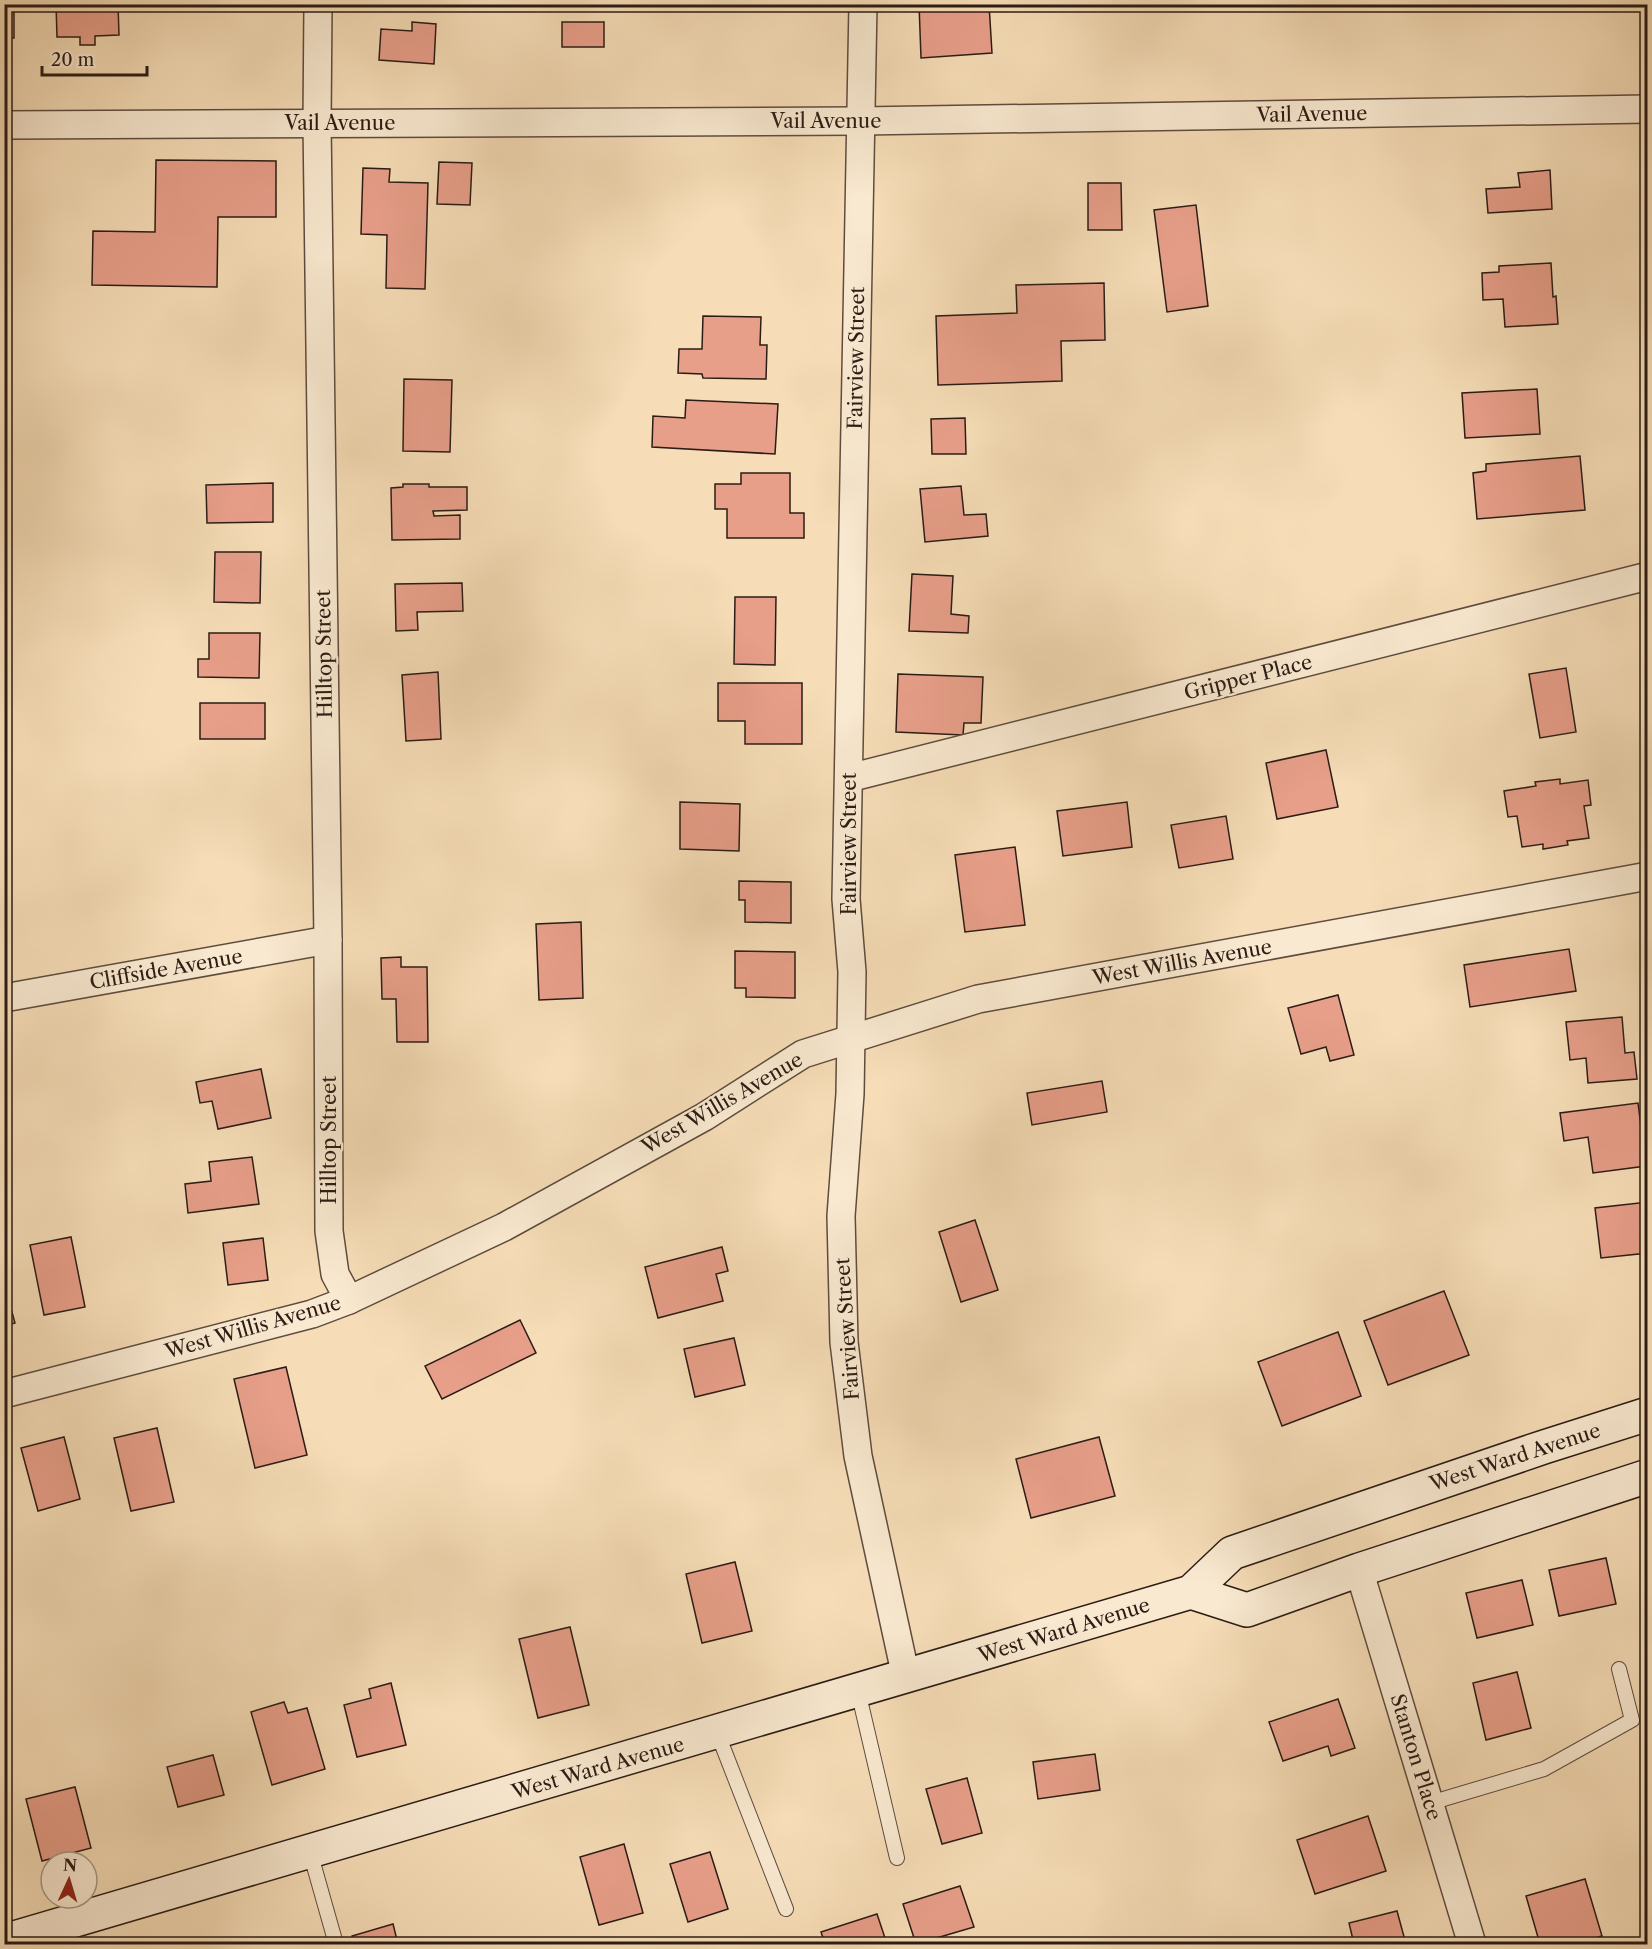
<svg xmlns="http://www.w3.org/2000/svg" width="1652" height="1949" viewBox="0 0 1652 1949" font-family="'Libre Caslon Text',serif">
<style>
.building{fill:#e89f8a;stroke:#2b1c15;stroke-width:1.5}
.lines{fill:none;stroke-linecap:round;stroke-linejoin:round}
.lane-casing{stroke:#5e4c3e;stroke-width:16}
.street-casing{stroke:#5e4c3e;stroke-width:30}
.secondary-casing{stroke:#2b1c15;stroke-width:36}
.lane{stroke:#f9e9d0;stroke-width:14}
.street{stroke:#f9e9d0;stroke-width:27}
.secondary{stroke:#f9e9d0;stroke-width:33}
.labels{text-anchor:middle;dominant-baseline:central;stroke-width:4.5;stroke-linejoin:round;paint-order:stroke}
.street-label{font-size:20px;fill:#2b1c15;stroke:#f9e9d0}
</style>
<rect width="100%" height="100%" fill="#f6ddb7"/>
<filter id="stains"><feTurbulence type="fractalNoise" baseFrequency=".00333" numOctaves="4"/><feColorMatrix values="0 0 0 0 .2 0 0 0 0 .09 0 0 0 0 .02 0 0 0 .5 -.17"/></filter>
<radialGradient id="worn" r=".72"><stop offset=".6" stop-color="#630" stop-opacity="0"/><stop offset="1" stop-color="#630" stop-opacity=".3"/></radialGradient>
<!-- building -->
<g class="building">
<rect x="4" y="4" width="10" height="34"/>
<polygon points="56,4 118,4 119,35 95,36 95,45 80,45 80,37 57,37"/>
<polygon points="919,4 989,4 992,53 921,58"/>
<polygon points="412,22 436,24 434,64 379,60 381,29 412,31"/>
<rect x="562" y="22" width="42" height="25"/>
<polygon points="156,160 276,161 276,217 218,217 217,287 92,285 93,231 155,232"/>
<polygon points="439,162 472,163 470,205 437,204"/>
<polygon points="363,168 390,169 389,182 428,183 425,289 386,288 387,235 361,234"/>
<polygon points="1550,170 1552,209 1488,213 1486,189 1520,187 1518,173"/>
<polygon points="1088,183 1121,183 1122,230 1088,230"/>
<polygon points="1196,205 1208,306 1167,312 1154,210"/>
<polygon points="1551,263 1553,297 1556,296 1558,324 1505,327 1503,299 1483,300 1482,273 1499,272 1499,266"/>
<polygon points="1104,283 1105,340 1061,341 1062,381 938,385 936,316 1017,313 1016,285"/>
<polygon points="703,316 761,317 760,345 767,345 766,379 703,378 702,374 678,373 679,349 702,349"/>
<polygon points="404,379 452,380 450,452 403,451"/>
<polygon points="1537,389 1540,434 1465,438 1462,393"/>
<polygon points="686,400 778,404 775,454 652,447 653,416 685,418"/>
<polygon points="965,418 966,454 932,454 931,419"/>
<polygon points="1580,456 1585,510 1477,519 1473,473 1486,471 1486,464"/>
<polygon points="741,473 790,473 790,513 804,513 804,538 727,538 727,509 715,509 715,484 741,484"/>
<polygon points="273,483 273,522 207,523 206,485"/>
<polygon points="403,484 429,484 429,487 467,487 467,510 433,511 434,516 460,515 460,539 392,540 391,488 403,487"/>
<polygon points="961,486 964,515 986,514 988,536 925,542 920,489"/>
<polygon points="215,552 261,552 260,603 214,602"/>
<polygon points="912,574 953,576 951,614 969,616 968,633 909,631"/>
<polygon points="462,583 463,611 417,612 418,630 396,631 395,584"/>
<polygon points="735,597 776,597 775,665 734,664"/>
<rect x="4" y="628" width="2" height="55"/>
<polygon points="209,633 260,633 259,678 198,677 198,659 209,659"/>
<polygon points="1566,668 1576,732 1540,738 1529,674"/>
<polygon points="438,672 441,739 406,741 402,675"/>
<polygon points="898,674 983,677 981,723 964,723 963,735 896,732"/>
<polygon points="718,683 802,683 802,744 745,744 745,721 718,721"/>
<rect x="200" y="703" width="65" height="36"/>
<polygon points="1326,750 1338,807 1277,819 1266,763"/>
<polygon points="1560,779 1560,784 1588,780 1591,805 1584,806 1589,838 1567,841 1568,845 1543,849 1543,844 1522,847 1517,816 1508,817 1504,791 1536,786 1535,782"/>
<polygon points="680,802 740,804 739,851 680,849"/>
<polygon points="1127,802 1132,847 1063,856 1057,811"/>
<polygon points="1226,816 1233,859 1179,868 1171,825"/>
<polygon points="1015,847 1025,925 965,932 955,855"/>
<polygon points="739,881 791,882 791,923 745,922 745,900 739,900"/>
<polygon points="581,922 583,998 539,1000 536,924"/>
<polygon points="1569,949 1576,991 1470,1007 1464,965"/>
<polygon points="735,951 795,952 795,998 746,997 746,988 735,988"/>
<polygon points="401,957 401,967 427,967 428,1042 397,1042 396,999 382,999 381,958"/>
<polygon points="1338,995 1354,1055 1330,1061 1326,1047 1301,1054 1288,1008"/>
<polygon points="1622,1017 1625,1053 1634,1052 1637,1079 1588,1083 1586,1058 1570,1060 1566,1022"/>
<polygon points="261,1069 271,1118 218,1129 212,1101 200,1103 196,1082"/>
<polygon points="1102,1081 1107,1112 1032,1125 1027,1093"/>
<polygon points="1638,1103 1646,1166 1593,1173 1588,1137 1564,1141 1560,1113"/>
<polygon points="252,1157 259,1204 188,1213 185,1184 211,1181 209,1162"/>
<polygon points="1648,1202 1648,1253 1601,1258 1595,1208"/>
<polygon points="975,1220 998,1290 961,1302 939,1232"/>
<polygon points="71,1237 85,1307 44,1315 30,1245"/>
<polygon points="263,1238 268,1280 228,1285 223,1243"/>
<polygon points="722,1247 728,1271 716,1274 723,1301 658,1318 645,1267"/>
<polygon points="4,1283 15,1323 4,1326"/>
<polygon points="1444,1291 1469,1355 1388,1385 1364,1321"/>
<polygon points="520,1320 536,1353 442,1399 425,1366"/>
<polygon points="1338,1332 1361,1396 1282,1426 1258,1362"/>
<polygon points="734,1338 745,1385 695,1397 684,1349"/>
<polygon points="286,1367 307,1455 255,1468 234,1379"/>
<polygon points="157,1428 174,1502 131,1511 114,1438"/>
<polygon points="64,1437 80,1499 38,1511 21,1448"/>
<polygon points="1099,1437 1115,1496 1031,1518 1016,1459"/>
<polygon points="1606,1558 1616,1604 1559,1616 1549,1570"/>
<polygon points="735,1562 752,1631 702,1643 686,1574"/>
<polygon points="1522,1580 1533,1625 1477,1638 1466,1593"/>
<polygon points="570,1627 589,1705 538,1718 519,1639"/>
<polygon points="1517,1672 1531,1728 1486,1740 1473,1683"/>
<polygon points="391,1683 406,1745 357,1757 344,1705 371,1698 369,1689"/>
<polygon points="1338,1699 1355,1748 1331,1756 1328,1746 1283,1761 1269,1722"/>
<polygon points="284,1702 288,1713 307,1708 325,1769 272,1785 251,1712"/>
<polygon points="1095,1754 1100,1790 1038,1799 1033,1762"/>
<polygon points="213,1755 224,1795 178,1807 167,1767"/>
<polygon points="967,1778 982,1833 942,1844 926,1789"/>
<polygon points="75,1787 91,1848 42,1861 26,1799"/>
<polygon points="1368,1816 1386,1871 1315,1894 1297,1840"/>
<polygon points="624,1844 643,1913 599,1925 580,1857"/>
<polygon points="710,1852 728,1909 688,1922 670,1864"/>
<polygon points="1585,1879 1602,1936 1574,1944 1540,1944 1526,1896"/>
<polygon points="960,1886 974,1927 916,1944 903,1904"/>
<polygon points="1397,1911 1406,1944 1354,1944 1349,1923"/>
<polygon points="877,1914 887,1944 825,1944 821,1932"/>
<polygon points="393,1924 398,1944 354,1944 352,1936"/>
</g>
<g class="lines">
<!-- lane casing -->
<g class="lane-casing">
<g id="lane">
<polyline points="858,1691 897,1858"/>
<polyline points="717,1732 786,1909"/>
<polyline points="1430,1803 1544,1769 1632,1720 1619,1669"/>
<polyline points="310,1852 336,1944"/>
</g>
</g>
<!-- street casing -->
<g class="street-casing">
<g id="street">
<polyline points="318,4 317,123 328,940 329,1231 335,1274 349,1300"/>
<polyline points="863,4 846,899 852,972 850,1094 841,1216 844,1342 858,1456 906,1677"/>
<polyline points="4,125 861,121 1648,109"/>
<polyline points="849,778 1648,576"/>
<polyline points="4,998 328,940"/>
<polyline points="4,1394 312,1314 349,1300 504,1227 704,1117 803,1054 978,999 1648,876"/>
<polyline points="1359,1570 1472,1944"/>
</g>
</g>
<!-- secondary casing -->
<g class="secondary-casing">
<g id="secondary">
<polyline points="1191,1592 1247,1610 1359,1570 1648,1476"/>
<polyline points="4,1941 1191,1592 1232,1553 1544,1447 1648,1414"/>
</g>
</g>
<!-- lane -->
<use href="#lane" class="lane"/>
<!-- street -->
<use href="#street" class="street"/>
<!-- secondary -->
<use href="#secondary" class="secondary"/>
</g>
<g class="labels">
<!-- street labels -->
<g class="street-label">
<text transform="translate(1312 114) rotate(-1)">Vail Avenue</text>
<text x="826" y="121">Vail Avenue</text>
<text x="340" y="123">Vail Avenue</text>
<text transform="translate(856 358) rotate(-89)">Fairview Street</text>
<text transform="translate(324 654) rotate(-91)">Hilltop Street</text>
<text transform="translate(1248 677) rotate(-14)">Gripper Place</text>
<text transform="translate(849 844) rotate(-90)">Fairview Street</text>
<text transform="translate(1182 962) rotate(-10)">West Willis Avenue</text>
<text transform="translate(166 969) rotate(-10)">Cliffside Avenue</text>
<text transform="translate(722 1103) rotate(-30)">West Willis Avenue</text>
<text transform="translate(329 1140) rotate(-90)">Hilltop Street</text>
<text transform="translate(253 1327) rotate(-16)">West Willis Avenue</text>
<text transform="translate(847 1329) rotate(-94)">Fairview Street</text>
<text transform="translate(1515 1457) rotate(-18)">West Ward Avenue</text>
<text transform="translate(1064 1630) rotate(-17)">West Ward Avenue</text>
<text transform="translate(1416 1757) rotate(73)">Stanton Place</text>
<text transform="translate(598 1768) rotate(-16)">West Ward Avenue</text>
</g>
</g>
<!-- margin -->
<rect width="1652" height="1949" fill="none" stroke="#f6ddb7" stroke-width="24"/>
<rect x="6" y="6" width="1640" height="1937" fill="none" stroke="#2b1c15" stroke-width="3"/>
<rect x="12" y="12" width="1628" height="1925" fill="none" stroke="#2b1c15" stroke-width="1.5"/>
<!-- north arrow -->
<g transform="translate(69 1880) rotate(4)"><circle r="28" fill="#f9e9d0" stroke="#a79785" stroke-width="1.5"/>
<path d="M0-4.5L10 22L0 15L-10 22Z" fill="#8f2418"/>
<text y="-9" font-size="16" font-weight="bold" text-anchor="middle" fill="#2b1c15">N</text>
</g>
<!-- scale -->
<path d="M42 66v9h105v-9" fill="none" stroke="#2b1c15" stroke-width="3"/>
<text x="51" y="66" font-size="18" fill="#2b1c15" stroke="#f9e9d0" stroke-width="4.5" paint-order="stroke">20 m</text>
<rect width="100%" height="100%" filter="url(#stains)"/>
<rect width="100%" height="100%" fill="url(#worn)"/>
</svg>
